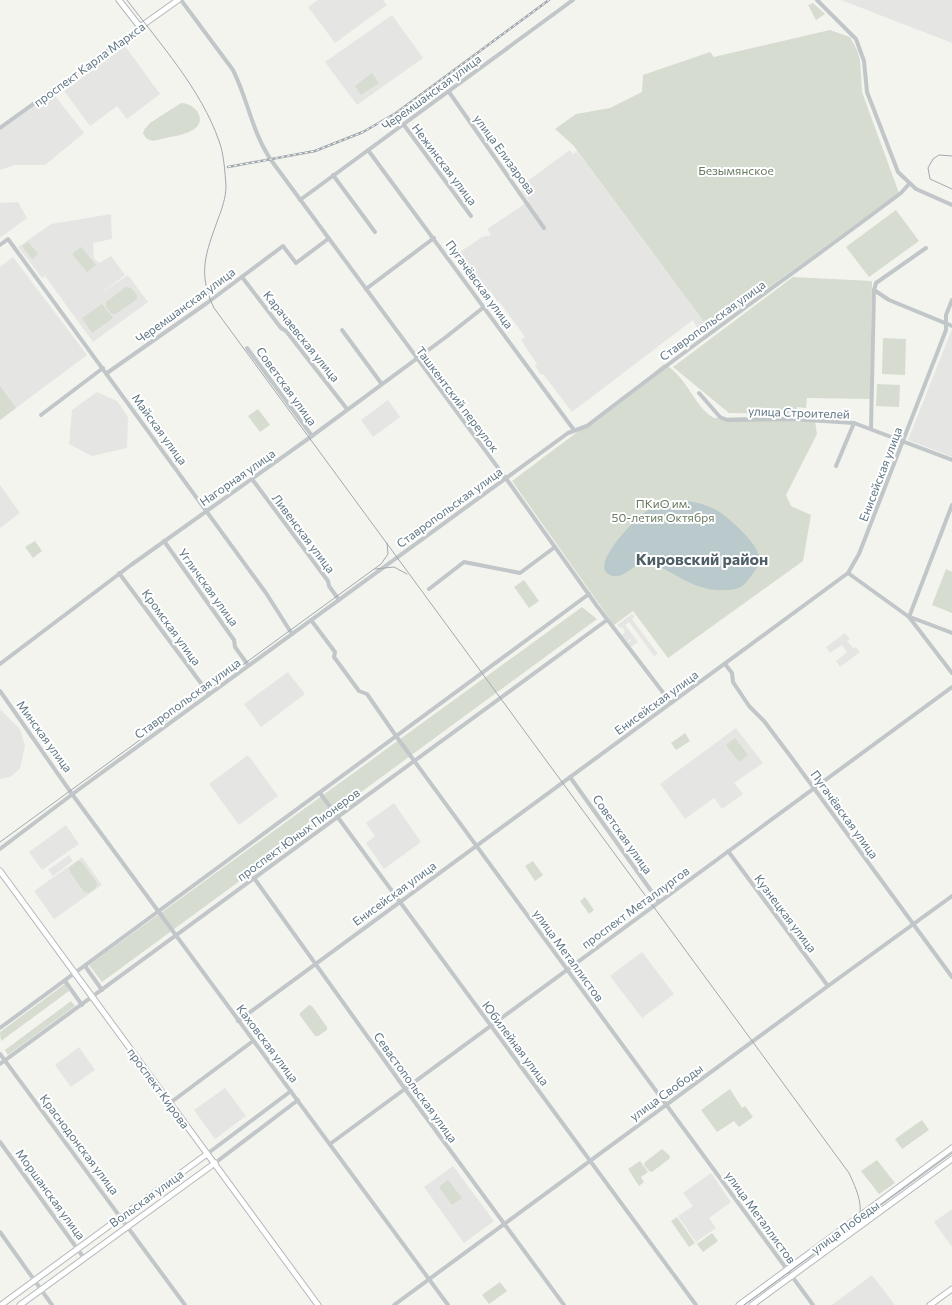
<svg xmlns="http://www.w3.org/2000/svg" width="952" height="1305" viewBox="0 0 952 1305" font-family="Commissioner,sans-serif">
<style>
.built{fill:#e5e5e3}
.green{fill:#d6dcd0}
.water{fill:#b9c9cc}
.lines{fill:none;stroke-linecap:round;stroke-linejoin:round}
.major-casing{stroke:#b4b9bc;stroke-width:7}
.minor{stroke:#c1c6c9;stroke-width:4}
.major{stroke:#fff;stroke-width:5}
.tram{stroke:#a1a9ae;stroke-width:1}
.rail-casing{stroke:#a1a9ae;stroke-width:2.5}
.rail{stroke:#fff;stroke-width:1;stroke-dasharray:3;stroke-linecap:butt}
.labels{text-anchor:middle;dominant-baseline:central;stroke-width:4;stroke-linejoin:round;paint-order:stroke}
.street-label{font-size:12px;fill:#607784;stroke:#fff}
.park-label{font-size:12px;fill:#687a60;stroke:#fff}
.district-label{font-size:16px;font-weight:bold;fill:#4f5f68;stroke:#fff}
</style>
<rect width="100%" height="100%" fill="#f4f4ef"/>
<!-- built -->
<g class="built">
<polygon points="318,0 383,0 387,5 335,43 308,7"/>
<polygon points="841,0 952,0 952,43"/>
<polygon points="392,15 423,58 357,105 325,62"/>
<polygon points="125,46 160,94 127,119 117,106 90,126 64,91"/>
<polygon points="52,92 84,133 45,165 15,165 0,170 0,130"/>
<polygon points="570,150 573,154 577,151 710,330 701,336 693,320 572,412 543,374 541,375 535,366 537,364 521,340 525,337 499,301 497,301 490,290 486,293 457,254 482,237 491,235 487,229 529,201 521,191 528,186 526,182"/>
<polygon points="18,202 27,218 0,238 0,203"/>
<polygon points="111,214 112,239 93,243 94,258 99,263 111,256 125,275 100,294 128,275 148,302 93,342 45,276 54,269 42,278 18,247 51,224"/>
<polygon points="13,257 87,355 0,420 0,267"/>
<polygon points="952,329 952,457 908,440"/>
<polygon points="97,392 117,401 128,417 127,448 92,456 69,444 72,410"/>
<polygon points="388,400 400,417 373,437 361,420"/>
<polygon points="0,485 20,513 0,528"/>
<polygon points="632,614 635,617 632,619 658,654 654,656 629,622 625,625 638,642 631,647 628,643 631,640 630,639 627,642 622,635 625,632 622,627 620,628 617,625"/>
<polygon points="845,633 850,639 847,641 853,648 856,647 860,652 840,667 836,661 847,652 842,645 830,653 826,647"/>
<polygon points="288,672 305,694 261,727 244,704"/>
<polygon points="0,709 20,729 25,746 20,769 10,777 0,779"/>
<polygon points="736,728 763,763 734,783 743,794 722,809 714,798 685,819 660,784"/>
<polygon points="248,755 278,796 239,825 209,784"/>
<polygon points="394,803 421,842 384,869 366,843 375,836 366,823"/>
<polygon points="66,825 79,844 42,870 29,852"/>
<polygon points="69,855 73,861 53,876 48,870"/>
<polygon points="82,857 102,885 54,919 34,891"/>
<polygon points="642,952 674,994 642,1018 610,976"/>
<polygon points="79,1047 95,1070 71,1087 55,1065"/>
<polygon points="225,1088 246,1116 215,1139 194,1110"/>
<polygon points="453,1166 494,1221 464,1243 424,1187"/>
<polygon points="711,1173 731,1202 709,1218 716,1228 696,1242 678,1216 693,1206 683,1193"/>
<polygon points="952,1209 952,1247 934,1222"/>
<polygon points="872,1275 895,1305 832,1305"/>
</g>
<!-- green -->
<g class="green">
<polygon points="813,3 825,14 816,20 808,5"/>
<polygon points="830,30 850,37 857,50 860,60 862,92 899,193 710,330 573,145 555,129 576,114 610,108 642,92 643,75 710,52 714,57"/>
<polygon points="372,73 379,83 361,95 355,86"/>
<path d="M181,103C187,103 193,106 197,111C210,131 177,136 165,138C161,139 154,142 150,140C147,140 145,136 143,134L144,130L150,123Z"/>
<polygon points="896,210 919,241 869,277 846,247"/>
<polygon points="28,242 38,254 32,259 22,246"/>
<polygon points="81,247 96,265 87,272 72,254"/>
<polygon points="793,277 872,281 870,399 807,398 806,408 797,407 797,414 729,413 673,367"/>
<polygon points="126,287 131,288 137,295 137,299 116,314 112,314 106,307 106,302"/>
<polygon points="102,304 113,318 92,333 82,318"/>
<polygon points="883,338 906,339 905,375 882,374"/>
<path d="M664,364C688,377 693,406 714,418L773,416L815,421L817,434L786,495L791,506L811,515L803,561L668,658L633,611L614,625L512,481L620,400Z"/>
<polygon points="877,384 900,385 899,407 876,406"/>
<polygon points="0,386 16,408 0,420"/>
<polygon points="258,409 270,425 260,432 248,416"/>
<polygon points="35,541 42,551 33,558 25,547"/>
<polygon points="946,569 952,572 952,613 932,605"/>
<polygon points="524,580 539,601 529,608 514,587"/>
<polygon points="582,607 597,619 102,982 89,965"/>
<polygon points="685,733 690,741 676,750 671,743"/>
<polygon points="735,738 748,755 739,762 726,745"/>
<polygon points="78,861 82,862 97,883 96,888 89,893 84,892 70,872 69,868"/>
<polygon points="533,861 543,875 535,881 525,866"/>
<polygon points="585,897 594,910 589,914 580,901"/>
<polygon points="65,984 69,991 1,1041 0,1032"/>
<polygon points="71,1001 75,1006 8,1055 5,1050"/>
<polygon points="309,1005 312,1006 327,1027 327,1030 318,1036 315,1036 299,1014"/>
<polygon points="730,1089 742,1108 745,1106 753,1117 739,1127 734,1121 717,1132 701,1110"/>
<polygon points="922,1120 929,1130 902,1149 895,1139"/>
<polygon points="662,1149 670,1156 669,1159 652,1172 649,1171 644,1165 645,1162"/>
<polygon points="877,1160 895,1183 879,1194 861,1171"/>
<polygon points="640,1161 648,1172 641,1177 644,1182 639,1186 628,1169"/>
<polygon points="448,1180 462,1198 452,1205 439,1187"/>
<polygon points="677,1217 695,1243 689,1247 671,1221"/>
<polygon points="712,1233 718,1241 703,1252 697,1244"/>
<polygon points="500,1282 507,1291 489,1304 482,1295"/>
</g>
<!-- water -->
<path class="water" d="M678,500C691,501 707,504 718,511C729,518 760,545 759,558C759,567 753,574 747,581C742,588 735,590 726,590C702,592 685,580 664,569C659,567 654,562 648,562C634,561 621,585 607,573C593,562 635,519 644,513C654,506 666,502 678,500Z"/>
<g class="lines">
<!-- major casing -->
<g class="major-casing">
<g id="major">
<polyline points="119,0 140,27 178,0"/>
<polyline points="0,871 318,1305"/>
<polyline points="1,1305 207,1154"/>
<polyline points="20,1305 215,1163"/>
<polyline points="739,1305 952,1148"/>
<polyline points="752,1305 952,1159"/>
<polyline points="930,1305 952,1289"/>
</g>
</g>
<!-- minor -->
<g class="minor">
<path d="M181,0L233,70C248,100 252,132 271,160L510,484L597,606L671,703"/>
<polyline points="817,0 856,39 864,61 867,92 898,172 916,189 952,205"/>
<polyline points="449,92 544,228"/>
<polyline points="404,125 471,216"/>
<polyline points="0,128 140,27"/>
<polyline points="368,150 574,430"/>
<polyline points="333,175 375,232"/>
<polyline points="300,200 573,0"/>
<polyline points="0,245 8,239 266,593 292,634"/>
<polyline points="242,277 281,328 286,331 347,409"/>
<polyline points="366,289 434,238"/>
<polyline points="874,290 889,300 952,326"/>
<polyline points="342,330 381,383"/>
<polyline points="247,348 312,436"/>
<polyline points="107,373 207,303 283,246 296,263 328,239"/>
<polyline points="699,393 720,417 727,420 792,419 854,423 952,460"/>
<polyline points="41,415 103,368"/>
<polyline points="871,428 874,290 876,283 926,248"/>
<polyline points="836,466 854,423"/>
<polyline points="252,479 328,581 329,586 339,600"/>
<polyline points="164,541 234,640 235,647 248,665"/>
<polyline points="119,573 209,694"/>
<polyline points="848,573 909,617 952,673"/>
<polyline points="429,589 464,562 520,573 555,547"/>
<polyline points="909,617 952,505"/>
<polyline points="910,617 952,633"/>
<polyline points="311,620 335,652 334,657 359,691 367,694 396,736 813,1305"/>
<polyline points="0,664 131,565 312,436 446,337 484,307"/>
<polyline points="725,664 732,673 733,682 749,706 764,721 794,761 952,977"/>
<polyline points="0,691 72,794 448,1305"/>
<polyline points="570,777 659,902"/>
<polyline points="320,793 696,1305"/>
<path d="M0,849L78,790L568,433L587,426C690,346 797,271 901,193L909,184"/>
<polyline points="728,851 828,986"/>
<polyline points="254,878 400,1082 564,1305"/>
<polyline points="85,966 102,990"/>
<polyline points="65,981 82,1005"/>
<polyline points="238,1021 848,573 859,554 946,330 946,315 952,300"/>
<polyline points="0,1028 589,594"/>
<polyline points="0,1054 185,1305"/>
<polyline points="0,1064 607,620"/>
<polyline points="170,1103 253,1041"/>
<polyline points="0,1142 84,1258"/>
<polyline points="330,1144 952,687"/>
<polyline points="207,1154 291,1091"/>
<polyline points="215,1163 298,1100"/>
<polyline points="0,1232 52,1305"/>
<polyline points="394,1305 828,986 952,896"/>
</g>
<!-- major -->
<use href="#major" class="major"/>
<!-- tram -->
<g class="tram">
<path d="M127,0C160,44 201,89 219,141C224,154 225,173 226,186C226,197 222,209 218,219C206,253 197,273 214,308L849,1173C856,1188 867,1211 855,1226"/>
<polyline points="952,156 939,155 933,159 928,168 930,179 952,189"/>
<polyline points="375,569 394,567 407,574"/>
<polyline points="0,842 381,564 388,554 387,543"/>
<polyline points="744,1305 952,1153"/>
</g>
<!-- rail casing -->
<g class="rail-casing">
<polyline id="rail" points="228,167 315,151 363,132 396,113 549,0"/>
</g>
<!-- rail -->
<use href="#rail" class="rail"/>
</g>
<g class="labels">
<!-- street labels -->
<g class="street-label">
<text transform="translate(89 64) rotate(-36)">проспект Карла Маркса</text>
<text transform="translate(431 92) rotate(-36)">Черемшанская улица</text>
<text transform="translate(505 154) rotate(54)">улица Елизарова</text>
<text transform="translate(445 164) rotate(53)">Нежинская улица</text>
<text transform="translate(480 284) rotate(54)">Пугачёвская улица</text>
<text transform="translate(185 305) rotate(-36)">Черемшанская улица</text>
<text transform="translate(712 320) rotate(-36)">Ставропольская улица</text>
<text transform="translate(302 336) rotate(51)">Карачаевская улица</text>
<text transform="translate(287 386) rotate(54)">Советская улица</text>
<text transform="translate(458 399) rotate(53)">Ташкентский переулок</text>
<text transform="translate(799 412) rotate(2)">улица Строителей</text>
<text transform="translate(160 429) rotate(54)">Майская улица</text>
<text transform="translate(880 474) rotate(-69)">Енисейская улица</text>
<text transform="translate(237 477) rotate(-35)">Нагорная улица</text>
<text transform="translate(449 507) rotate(-36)">Ставропольская улица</text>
<text transform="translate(304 533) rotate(53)">Ливенская улица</text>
<text transform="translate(209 587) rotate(54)">Угличская улица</text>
<text transform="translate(172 627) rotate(54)">Кромская улица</text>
<text transform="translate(187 698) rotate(-36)">Ставропольская улица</text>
<text transform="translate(656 702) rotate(-36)">Енисейская улица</text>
<text transform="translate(45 736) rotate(54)">Минская улица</text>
<text transform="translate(845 814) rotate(54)">Пугачёвская улица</text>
<text transform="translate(298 834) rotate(-36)">проспект Юных Пионеров</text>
<text transform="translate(623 834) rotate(55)">Советская улица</text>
<text transform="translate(394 893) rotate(-36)">Енисейская улица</text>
<text transform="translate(635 907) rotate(-36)">проспект Металлургов</text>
<text transform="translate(786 913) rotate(53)">Кузнецкая улица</text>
<text transform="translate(569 955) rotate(54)">улица Металлистов</text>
<text transform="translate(268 1043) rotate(53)">Каховская улица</text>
<text transform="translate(516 1043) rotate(53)">Юбилейная улица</text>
<text transform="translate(416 1087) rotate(54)">Севастопольская улица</text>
<text transform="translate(159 1088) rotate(54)">проспект Кирова</text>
<text transform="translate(666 1092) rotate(-36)">улица Свободы</text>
<text transform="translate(80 1144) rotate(53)">Краснодонская улица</text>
<text transform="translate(51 1194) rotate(54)">Моршанская улица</text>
<text transform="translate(146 1198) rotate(-36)">Вольская улица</text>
<text transform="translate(761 1217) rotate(54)">улица Металлистов</text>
<text transform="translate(845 1227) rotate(-36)">улица Победы</text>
</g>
<!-- park labels -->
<g class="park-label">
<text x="736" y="170">Безымянское</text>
<text x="663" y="503">ПКиО им.<tspan x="663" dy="14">50-летия Октября</tspan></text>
</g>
<!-- district labels -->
<g class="district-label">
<text x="702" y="558">Кировский район</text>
</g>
</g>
</svg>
